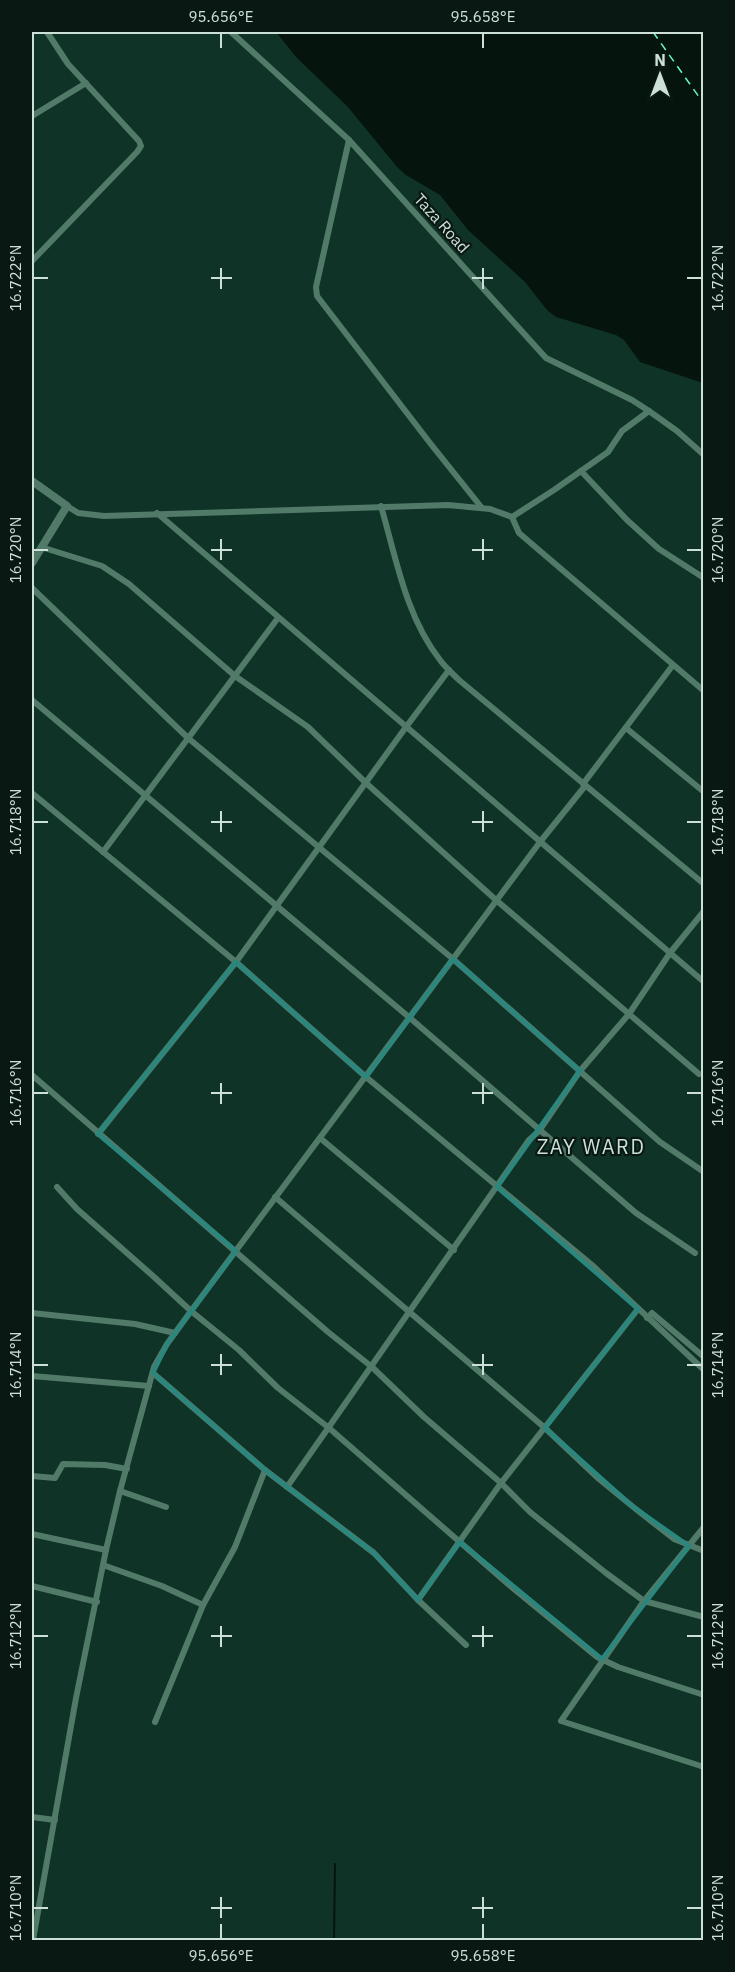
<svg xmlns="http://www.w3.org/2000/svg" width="735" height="1972" viewBox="0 0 735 1972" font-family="'IBM Plex Sans',sans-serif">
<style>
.water{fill:#06140e}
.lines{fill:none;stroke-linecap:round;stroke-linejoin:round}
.stream{stroke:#06140e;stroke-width:2}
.ferry{stroke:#67f7c5;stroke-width:1.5;stroke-dasharray:8 6;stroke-linecap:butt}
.minor{stroke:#527a69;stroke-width:6}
.tertiary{stroke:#527a69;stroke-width:8}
.marked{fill:none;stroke:#2b867e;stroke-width:4.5;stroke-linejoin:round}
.ticks{fill:none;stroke:#cce0d7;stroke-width:2}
.labels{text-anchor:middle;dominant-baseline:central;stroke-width:4.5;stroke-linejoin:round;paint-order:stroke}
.street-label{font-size:16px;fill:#cce0d7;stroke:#091812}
.quarter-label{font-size:20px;letter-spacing:1.5px;fill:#cce0d7;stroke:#091812}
.neatline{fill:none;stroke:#cce0d7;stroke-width:2}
.ticks-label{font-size:15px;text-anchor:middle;fill:#cce0d7}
</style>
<rect width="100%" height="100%" fill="#0f3327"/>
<!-- water -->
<polygon class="water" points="276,32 703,32 703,383 640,362 624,340 616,335 556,317 547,310 525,282 468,230 440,195 406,175 398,168 347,106 296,57"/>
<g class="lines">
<!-- stream -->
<polyline class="stream" points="334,1940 335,1864"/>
<!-- ferry -->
<polyline class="ferry" points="653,32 704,104"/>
<!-- minor -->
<g class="minor">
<polyline points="231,32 349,140 546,358 632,400 649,411 677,431 704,455"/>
<polyline points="32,116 86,83"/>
<polyline points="349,140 316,287 317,296 430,443 482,508"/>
<polyline points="32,261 137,152 141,146 139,141 68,64 47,32"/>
<polyline points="581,471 627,520 659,549 704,578"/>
<polyline points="67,506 78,513 104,516 448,505 490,509 512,517 519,533 704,691"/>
<path d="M381,506C396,558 406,617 440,660C445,667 453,674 459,680L704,884"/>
<polyline points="157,513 704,982"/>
<polyline points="512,517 554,490 608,452 622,431 649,411"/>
<polyline points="41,547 102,566 129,584 235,676 308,727 366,783 496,900 699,1074"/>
<polyline points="32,588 188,738 453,959 660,1142 704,1172"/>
<polyline points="32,700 410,1018 636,1213 695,1253"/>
<polyline points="626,728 704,792"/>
<polyline points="32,793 236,962 366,1077 592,1265 704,1370"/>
<polyline points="103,852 278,618"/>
<polyline points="32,1075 328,1332 372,1367 424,1417 501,1483 530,1512 606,1573 644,1601 704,1617"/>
<polyline points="98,1134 236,962 406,727 449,670"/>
<polyline points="320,1138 454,1250"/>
<polyline points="57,1187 77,1209 153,1276 191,1311 239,1350 278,1388 329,1428 508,1584 597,1657 618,1667 704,1695"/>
<polyline points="275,1197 545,1428 599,1479 632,1506 674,1539 704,1551"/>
<polyline points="32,1313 135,1324 175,1333"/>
<polyline points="647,1318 652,1313 704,1357"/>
<polyline points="153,1373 265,1470 374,1553 418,1600 466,1645"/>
<polyline points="32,1376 149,1386"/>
<polyline points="32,1476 55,1478 63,1464 105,1465 127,1469"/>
<polyline points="287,1487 529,1140 539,1131 580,1071 629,1014 670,953 704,911"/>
<polyline points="120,1491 166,1507"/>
<polyline points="704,1527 644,1601 561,1721 704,1767"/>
<polyline points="32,1534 106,1550"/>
<polyline points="103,1565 162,1586 203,1605"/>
<polyline points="32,1586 97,1602"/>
<polyline points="418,1600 501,1483 638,1309"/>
<polyline points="155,1722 203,1605 235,1547 265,1470"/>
<polyline points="32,1817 55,1820"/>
<polyline points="33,1940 76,1698 106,1550 120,1491 154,1367 167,1344 191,1311 540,842 585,786 583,784 673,665"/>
</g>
<!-- tertiary -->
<polyline class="tertiary" points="32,481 67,506 32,563"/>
</g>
<!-- marked area -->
<path class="marked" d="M453,959L580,1071L497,1187L638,1309L545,1428L632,1506L689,1546L602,1659L460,1542L418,1600L374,1553L265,1470L153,1373L167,1344L236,1251L98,1134L236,962L366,1077Z"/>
<!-- ticks -->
<path class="ticks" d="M221,33V48M483,33V48M221,268V289M483,268V289M33,278H48M211,278H232M472,278H493M687,278H702M221,539V560M483,539V560M33,550H48M211,550H232M472,550H493M687,550H702M221,811V832M483,811V832M33,822H48M211,822H232M472,822H493M687,822H702M221,1083V1104M483,1083V1104M33,1093H48M211,1093H232M472,1093H493M687,1093H702M221,1354V1375M483,1354V1375M33,1365H48M211,1365H232M472,1365H493M687,1365H702M221,1626V1647M483,1626V1647M33,1636H48M211,1636H232M472,1636H493M687,1636H702M221,1897V1918M483,1897V1918M33,1908H48M211,1908H232M472,1908H493M687,1908H702M221,1924V1939M483,1924V1939"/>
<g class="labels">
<!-- street labels -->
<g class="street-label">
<text transform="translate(442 223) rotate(48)">Taza Road</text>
</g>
<!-- quarter labels -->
<g class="quarter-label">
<text x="591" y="1146">ZAY WARD</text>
</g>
</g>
<!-- border -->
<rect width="735" height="1972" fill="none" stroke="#091812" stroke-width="66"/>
<!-- north arrow -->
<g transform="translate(660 75)" stroke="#091812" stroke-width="4.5" paint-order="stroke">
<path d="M0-4.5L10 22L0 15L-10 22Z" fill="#cce0d7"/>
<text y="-9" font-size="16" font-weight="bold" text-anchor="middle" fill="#cce0d7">N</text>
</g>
<rect x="33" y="33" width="669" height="1906" class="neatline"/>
<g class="ticks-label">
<text x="221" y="22">95.656°E</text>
<text x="483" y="22">95.658°E</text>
<text transform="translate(16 278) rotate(-90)" y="5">16.722°N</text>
<text transform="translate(718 278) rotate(-90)" y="5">16.722°N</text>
<text transform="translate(16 550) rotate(-90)" y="5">16.720°N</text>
<text transform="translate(718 550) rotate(-90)" y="5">16.720°N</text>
<text transform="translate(16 822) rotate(-90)" y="5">16.718°N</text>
<text transform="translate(718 822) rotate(-90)" y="5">16.718°N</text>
<text transform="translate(16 1093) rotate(-90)" y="5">16.716°N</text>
<text transform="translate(718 1093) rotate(-90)" y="5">16.716°N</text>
<text transform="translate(16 1365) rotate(-90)" y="5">16.714°N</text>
<text transform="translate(718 1365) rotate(-90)" y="5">16.714°N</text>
<text transform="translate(16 1636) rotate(-90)" y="5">16.712°N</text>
<text transform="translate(718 1636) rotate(-90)" y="5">16.712°N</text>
<text transform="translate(16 1908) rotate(-90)" y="5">16.710°N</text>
<text transform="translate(718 1908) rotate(-90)" y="5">16.710°N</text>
<text x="221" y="1961">95.656°E</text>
<text x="483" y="1961">95.658°E</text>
</g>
</svg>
